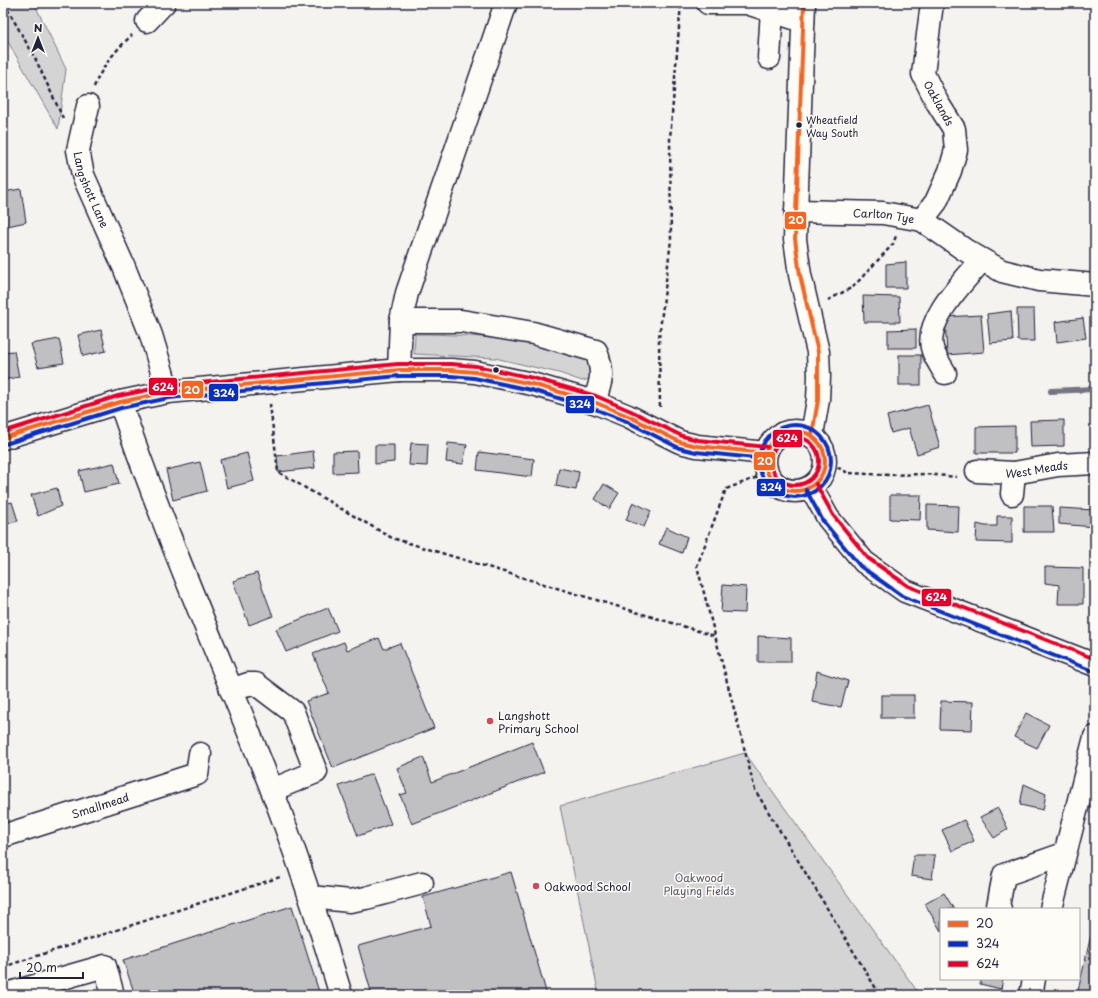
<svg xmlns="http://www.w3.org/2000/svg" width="1098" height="998" viewBox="0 0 1098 998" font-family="'Playpen Sans',sans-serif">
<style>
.green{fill:#d5d4d5;stroke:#7c7b88}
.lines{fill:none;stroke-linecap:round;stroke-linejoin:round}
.stream{stroke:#757582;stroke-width:6}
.building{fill:#c0bfc2;stroke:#22223b}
.minor-casing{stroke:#22223b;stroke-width:25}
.path{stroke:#22223b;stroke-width:2.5;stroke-dasharray:4 3;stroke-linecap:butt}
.minor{stroke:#fdfcf7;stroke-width:22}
.bus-1-casing{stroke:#fdfcf7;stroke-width:7}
.bus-2-casing{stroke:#fdfcf7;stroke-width:7}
.bus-3-casing{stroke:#fdfcf7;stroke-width:7}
.bus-1{stroke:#f26522;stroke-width:4}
.bus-2{stroke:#0a2ebe;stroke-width:4}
.bus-3{stroke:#e4002b;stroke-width:4}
.bus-dot{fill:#22223b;stroke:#fdfcf7;stroke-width:1.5}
.poi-dot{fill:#d1495b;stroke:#fdfcf7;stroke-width:1.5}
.labels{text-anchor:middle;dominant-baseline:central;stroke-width:3;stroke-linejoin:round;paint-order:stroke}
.bus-label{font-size:10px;fill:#22223b;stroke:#fdfcf7;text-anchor:start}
.street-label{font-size:11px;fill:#22223b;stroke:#fdfcf7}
.poi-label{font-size:11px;fill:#22223b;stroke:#fdfcf7;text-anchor:start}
.park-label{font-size:11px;fill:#585769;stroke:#fdfcf7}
.line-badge{stroke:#fdfcf7;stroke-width:1.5}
.badge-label{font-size:11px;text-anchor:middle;font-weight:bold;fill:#fff}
</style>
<rect width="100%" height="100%" fill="#f4f3ef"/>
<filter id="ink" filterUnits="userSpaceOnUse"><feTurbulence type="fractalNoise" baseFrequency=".025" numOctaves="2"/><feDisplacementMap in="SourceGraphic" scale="8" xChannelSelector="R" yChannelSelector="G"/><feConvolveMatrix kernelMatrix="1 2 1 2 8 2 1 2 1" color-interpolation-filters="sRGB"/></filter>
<g filter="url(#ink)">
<!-- green -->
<g class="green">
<polygon points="3,3 34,3 66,69 58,129 3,33"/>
<path d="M415,334C476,334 530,341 589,357L594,367L589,379L582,381L559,373L495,358L414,354Z"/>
<polygon points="745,753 920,995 599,995 560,806"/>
</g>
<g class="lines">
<!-- stream -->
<polyline class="stream" points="1051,391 1095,389"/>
</g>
<!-- building -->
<g class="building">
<polygon points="21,189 26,222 3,227 3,192"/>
<polygon points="906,262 906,288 886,288 886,264"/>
<polygon points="863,296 899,297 900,322 864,322"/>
<polygon points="1017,309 1034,309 1035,341 1018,341"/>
<polygon points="1011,311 1013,341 990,343 987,314"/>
<polygon points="981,315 984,352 947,355 945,317"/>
<polygon points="1083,318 1086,338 1057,342 1055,322"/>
<polygon points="916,329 916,348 888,348 888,330"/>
<polygon points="101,330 106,351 83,356 78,335"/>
<polygon points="59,339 64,363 38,367 31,344"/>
<polygon points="14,351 19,377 3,380 3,352"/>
<rect x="899" y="355" width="22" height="30"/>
<polygon points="928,405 940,447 917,454 909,428 891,433 887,416"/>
<polygon points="1064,420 1064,446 1031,447 1030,421"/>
<polygon points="1015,426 1015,453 976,453 976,427"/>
<polygon points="411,443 428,444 427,466 409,465"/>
<polygon points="448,443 467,445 463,464 446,462"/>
<polygon points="375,445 394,445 394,462 375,464"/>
<polygon points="313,451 315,468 278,472 277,456"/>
<polygon points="357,451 358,472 333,473 333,452"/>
<polygon points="479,452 534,459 532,477 477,470"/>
<polygon points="247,453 254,481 227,488 220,460"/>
<polygon points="200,462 207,491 173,500 166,470"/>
<polygon points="114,463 119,484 84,492 79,471"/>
<polygon points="559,468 579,472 576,490 556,486"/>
<polygon points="604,484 619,493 609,509 595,499"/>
<polygon points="57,488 61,506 38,516 31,495"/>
<polygon points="890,495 921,495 920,520 890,519"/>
<polygon points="12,502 18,521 3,525 3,504"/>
<polygon points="633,502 651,511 644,527 626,520"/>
<polygon points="927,505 959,506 958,532 927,530"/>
<polygon points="1024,506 1052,506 1054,532 1024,532"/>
<polygon points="1059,508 1094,510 1094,527 1059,524"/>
<polygon points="997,516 1012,516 1012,543 976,542 977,524 985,526 997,526"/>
<polygon points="666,527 687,537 682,553 659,544"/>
<polygon points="1045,567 1083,568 1083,604 1058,604 1059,585 1045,583"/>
<polygon points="257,573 273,616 249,625 233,581"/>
<polygon points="723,585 746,587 745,613 721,612"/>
<polygon points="328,608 338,631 286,652 276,629"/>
<polygon points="758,636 791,638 791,662 758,662"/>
<polygon points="379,638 384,649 400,643 434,728 333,768 306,701 329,693 313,654 344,642 347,650"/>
<polygon points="817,671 848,681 841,707 812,702"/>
<rect x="881" y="695" width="33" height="23"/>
<polygon points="941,701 973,702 972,730 940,729"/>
<polygon points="1026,713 1049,725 1037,748 1014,737"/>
<polygon points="532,742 544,772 412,824 400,795 407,793 397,768 423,757 432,782"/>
<polygon points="372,774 391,824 358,836 339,786"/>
<polygon points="1024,784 1046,794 1043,810 1020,805"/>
<polygon points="998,808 1008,829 994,838 980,817"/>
<polygon points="964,820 974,841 952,851 942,830"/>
<polygon points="914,855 935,855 932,879 911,876"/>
<polygon points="511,872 547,995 372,995 358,946 431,926 423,897"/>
<polygon points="944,893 954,909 941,909 941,931 925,904"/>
<polygon points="292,906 320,995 135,995 123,960"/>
<polygon points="1091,935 1095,936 1095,995 1077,995"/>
<polygon points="981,979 1003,979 1001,989 980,984"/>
</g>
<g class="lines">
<!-- minor casing -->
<g class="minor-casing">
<g id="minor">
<polyline points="708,3 747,3 803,21"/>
<polyline points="804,3 795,239 800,275 818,352 819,376 818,400 812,435"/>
<polyline points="147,21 164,3"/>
<polyline points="769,58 772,10"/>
<path id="s1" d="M88,106L78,150L83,175L124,267L151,335L168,392"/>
<path id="s2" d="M796,211L883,213L922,220L965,250L1002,271L1039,280L1095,285"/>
<polyline points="922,220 936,202 950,171 956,150 954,129 937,102 923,74 932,3"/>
<path d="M401,321H461L533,333L596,351C604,373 602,380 594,402"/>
<polyline points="399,370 401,321 407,293 506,3"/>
<path d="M945,373C941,366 936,359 933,351C922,322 964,281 982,260"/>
<path d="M120,402C165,534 221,661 272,790C298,858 320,926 341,995"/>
<circle cx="795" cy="461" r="30"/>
<polyline points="3,438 120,402 168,392 399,370 451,370 475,372 532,384 594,402 628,416 680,442 697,446 766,453"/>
<path id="s3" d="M977,471L1014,473L1058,465L1095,463"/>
<polyline points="811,487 828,518 864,562 905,591 1095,665"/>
<polyline points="1012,494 1014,473"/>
<polyline points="231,690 248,684 256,684 293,712 316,772 272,790"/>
<path id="s4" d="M3,836L197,774L200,754"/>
<polyline points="311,897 350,901 366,898 422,883"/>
<polyline points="1000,909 998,906 1004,875 1064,854"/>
<polyline points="1051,909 1095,737"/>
<polyline points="3,995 105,966 113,995"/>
<polyline points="1031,995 1034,979"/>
</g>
</g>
<!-- path -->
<g class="path">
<polyline points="4,3 35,58 63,118"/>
<path d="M94,87C102,66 116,50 132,35"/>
<polyline points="828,300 853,287 893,244 896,236"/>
<polyline points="270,404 278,472 392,538 715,636"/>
<polyline points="660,407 659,338 671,240 670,139 681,3"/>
<polyline points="826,459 833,465 848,473 889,475 925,474 957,477"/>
<polyline points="763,475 726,489 697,566 755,790 880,995"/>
<polyline points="3,967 280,877"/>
</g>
<!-- minor -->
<use href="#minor" class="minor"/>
<!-- bus-1 casing -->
<g class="bus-1-casing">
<g id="bus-1">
<polyline points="804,3 795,239 800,275 818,352 818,400 812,435"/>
<circle cx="795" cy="461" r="30"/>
<polyline points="3,438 120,402 168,392 399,370 451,370 475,372 532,384 594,402 628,416 680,442 697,446 766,453"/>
</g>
</g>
<!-- bus-2 casing -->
<g class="bus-2-casing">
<g id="bus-2">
<circle cx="795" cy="461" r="36"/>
<polyline points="5,444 121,408 169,398 399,376 451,376 474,378 531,390 592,408 626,421 679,448 696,452 765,459"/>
<polyline points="806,490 823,521 860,566 902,596 1093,671"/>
</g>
</g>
<!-- bus-3 casing -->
<g class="bus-3-casing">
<g id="bus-3">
<polyline points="3,432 118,396 167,386 398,364 451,364 476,366 533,378 596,396 631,411 682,436 698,440 767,447"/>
<circle cx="795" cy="461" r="24"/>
<polyline points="816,484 833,515 868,558 908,586 1095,659"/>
</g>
</g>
<!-- bus-1 -->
<use href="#bus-1" class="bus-1"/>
<!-- bus-2 -->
<use href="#bus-2" class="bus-2"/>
<!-- bus-3 -->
<use href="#bus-3" class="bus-3"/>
</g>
</g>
<!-- markers -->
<g class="bus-dot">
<circle cx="799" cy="125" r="3.5"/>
<circle cx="496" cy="370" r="3.5"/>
</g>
<g class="poi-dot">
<circle cx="490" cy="721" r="4"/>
<circle cx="536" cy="886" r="4"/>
</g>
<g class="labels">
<!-- bus labels -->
<g class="bus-label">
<text x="806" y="119">Wheatfield<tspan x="806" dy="13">Way South</tspan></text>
</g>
<!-- street labels -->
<g class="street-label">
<text transform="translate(939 103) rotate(61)">Oaklands</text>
<text stroke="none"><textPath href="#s1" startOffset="87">Langshott Lane</textPath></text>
<text stroke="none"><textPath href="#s2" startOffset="88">Carlton Tye</textPath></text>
<text stroke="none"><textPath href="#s3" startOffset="60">West Meads</textPath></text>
<text stroke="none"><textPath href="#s4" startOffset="102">Smallmead</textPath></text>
</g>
<!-- poi labels -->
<g class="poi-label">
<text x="498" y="715">Langshott<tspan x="498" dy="13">Primary School</tspan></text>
<text x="544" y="886">Oakwood School</text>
</g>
<!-- park labels -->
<g class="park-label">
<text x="699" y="877">Oakwood<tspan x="699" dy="13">Playing Fields</tspan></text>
</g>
</g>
<g class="line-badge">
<rect x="784" y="211" width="23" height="19" rx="4" fill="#f26522"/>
<rect x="148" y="377" width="30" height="19" rx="4" fill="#e4002b"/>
<rect x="181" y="380" width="23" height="19" rx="4" fill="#f26522"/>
<rect x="208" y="383" width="31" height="19" rx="4" fill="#0a2ebe"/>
<rect x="565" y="395" width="30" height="19" rx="4" fill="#0a2ebe"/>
<rect x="772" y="429" width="31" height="19" rx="4" fill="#e4002b"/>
<rect x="753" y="451" width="23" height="20" rx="4" fill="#f26522"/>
<rect x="756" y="478" width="30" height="19" rx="4" fill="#0a2ebe"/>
<rect x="921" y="588" width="31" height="19" rx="4" fill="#e4002b"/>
</g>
<g class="badge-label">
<text x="796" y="224">20</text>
<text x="163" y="391">624</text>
<text x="192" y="394">20</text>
<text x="224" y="397">324</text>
<text x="580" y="408">324</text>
<text x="787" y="442">624</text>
<text x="765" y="465">20</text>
<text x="771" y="491">324</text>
<text x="936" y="601">624</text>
</g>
<!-- margin -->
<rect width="1098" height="998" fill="none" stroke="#fdfcf7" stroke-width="16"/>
<rect x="8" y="8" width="1082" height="982" fill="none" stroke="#22223b" stroke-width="1.5" filter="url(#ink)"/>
<!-- legend -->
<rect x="940" y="908" width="140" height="72" fill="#fdfcf7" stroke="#a5a5ac"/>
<rect x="948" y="921" width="20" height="6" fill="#f26522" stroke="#a5a5ac"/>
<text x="976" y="928" font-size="12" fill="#22223b">20</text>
<rect x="948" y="941" width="20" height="6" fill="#0a2ebe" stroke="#a5a5ac"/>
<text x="976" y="948" font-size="12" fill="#22223b">324</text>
<rect x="948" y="961" width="20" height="6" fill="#e4002b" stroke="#a5a5ac"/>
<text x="976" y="968" font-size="12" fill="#22223b">624</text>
<!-- north arrow -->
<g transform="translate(38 38)" stroke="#fdfcf7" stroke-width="3" paint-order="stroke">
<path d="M0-3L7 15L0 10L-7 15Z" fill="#22223b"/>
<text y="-6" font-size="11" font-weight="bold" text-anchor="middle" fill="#22223b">N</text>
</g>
<!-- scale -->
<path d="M20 972v6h63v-6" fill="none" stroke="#22223b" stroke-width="2"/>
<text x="26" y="972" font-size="12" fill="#22223b" stroke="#fdfcf7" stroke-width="3" paint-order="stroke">20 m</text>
</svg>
